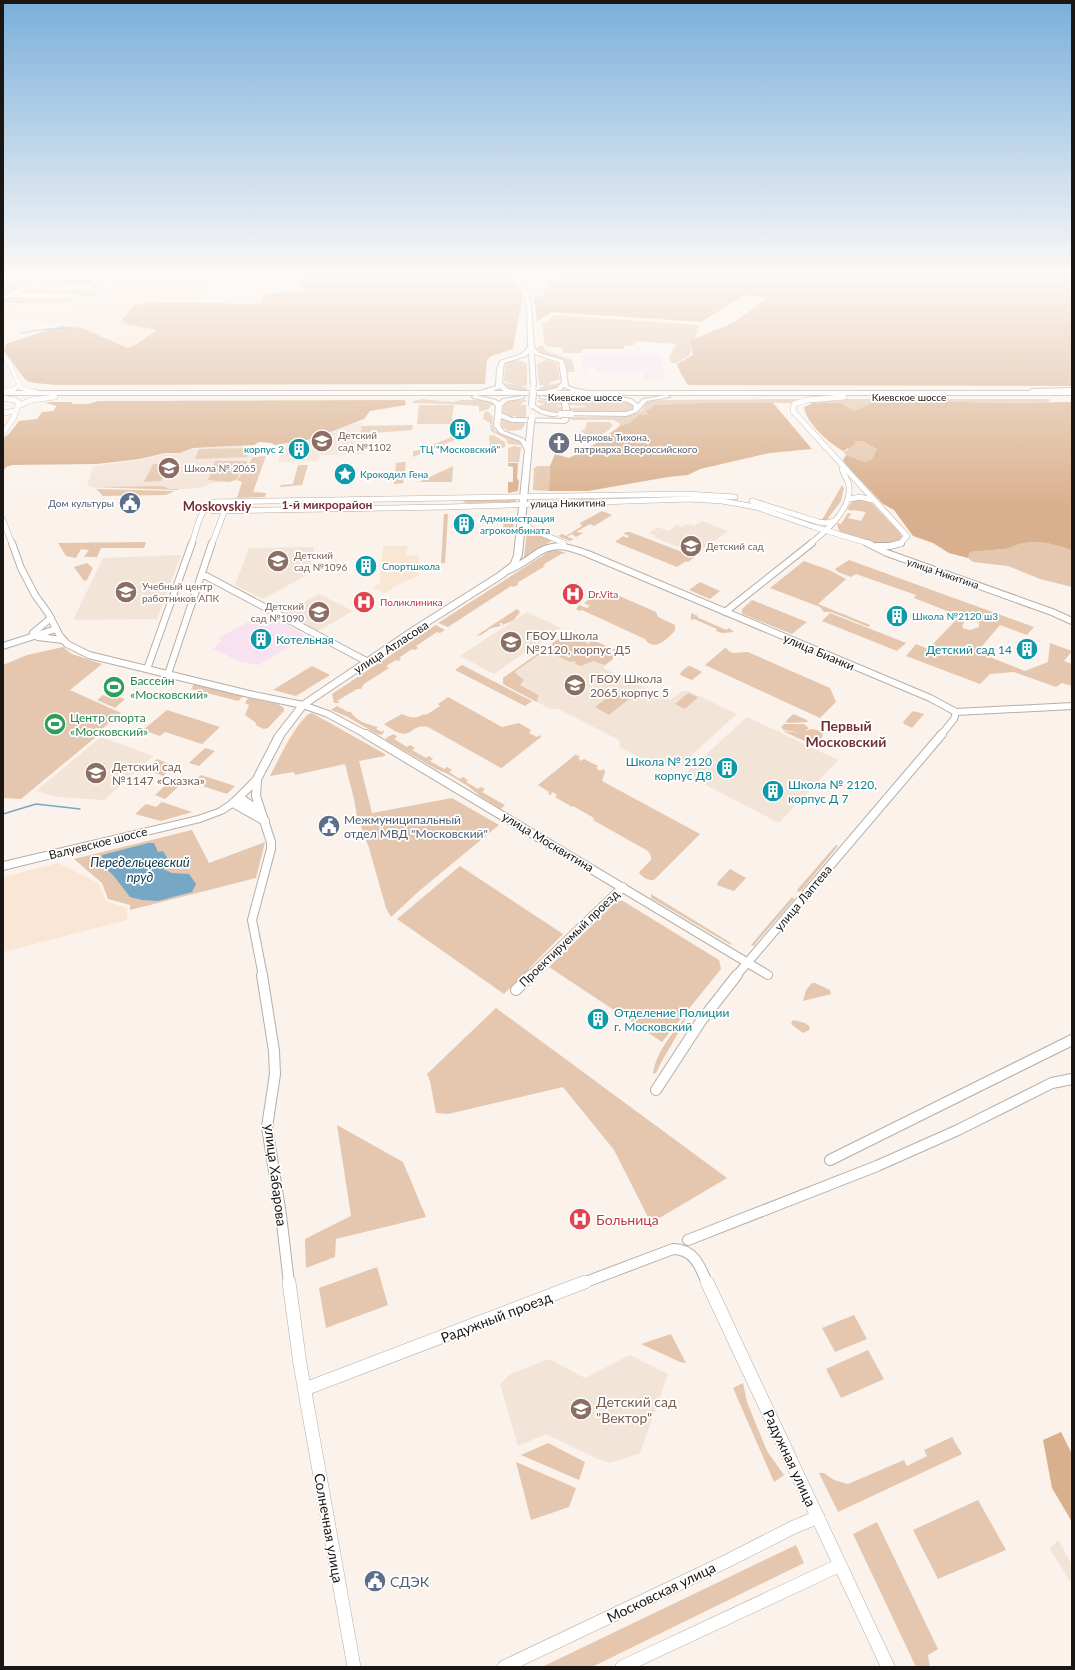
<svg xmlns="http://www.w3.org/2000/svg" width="1075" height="1670" viewBox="0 0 1075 1670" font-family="Lato,sans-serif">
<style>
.commercial{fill:#f9e6d5}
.industrial{fill:#f8e2f0}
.built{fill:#f3e4d8}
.green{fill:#e4c7ae;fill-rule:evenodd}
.forest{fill:#d9b08d}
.water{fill:#76a8c5}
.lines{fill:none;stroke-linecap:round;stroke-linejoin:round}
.stream-far1{stroke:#76a8c5;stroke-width:1}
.stream{stroke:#76a8c5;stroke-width:1.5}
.minor-far5-casing{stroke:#b6aea8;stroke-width:4.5}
.minor-far4-casing{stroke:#b6aea8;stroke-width:6}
.minor-far3-casing{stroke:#b6aea8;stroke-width:8}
.minor-far2-casing{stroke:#b6aea8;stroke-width:10}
.minor-far1-casing{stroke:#b6aea8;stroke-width:12}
.minor-casing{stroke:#b6aea8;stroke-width:14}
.major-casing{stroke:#b6aea8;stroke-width:2}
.highway-casing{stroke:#b6aea8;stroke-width:2}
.minor-far5{stroke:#fff;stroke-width:4}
.minor-far4{stroke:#fff;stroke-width:5}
.minor-far3{stroke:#fff;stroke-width:6}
.minor-far2{stroke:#fff;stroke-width:8}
.minor-far1{stroke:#fff;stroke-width:10}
.minor{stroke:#fff;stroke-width:13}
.major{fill:#fff;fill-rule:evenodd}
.highway{fill:#fff;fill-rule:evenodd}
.major-bridge-far1-casing{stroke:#b6aea8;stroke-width:5.5;stroke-linecap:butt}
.major-bridge-casing{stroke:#b6aea8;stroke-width:8;stroke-linecap:butt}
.major-bridge-far1{stroke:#fff;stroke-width:5}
.major-bridge{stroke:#fff;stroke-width:6}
.labels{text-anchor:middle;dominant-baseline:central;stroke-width:3.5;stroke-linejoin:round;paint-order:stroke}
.far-street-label{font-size:10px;fill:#191614;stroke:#fff}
.far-education-label{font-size:10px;fill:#785e54;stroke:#fff;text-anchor:start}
.far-worship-label{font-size:10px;fill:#5b616d;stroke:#fff;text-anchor:start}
.far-culture-label{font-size:10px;fill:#0d838f;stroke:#fff;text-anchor:start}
.far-service-label{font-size:10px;fill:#4e5e75;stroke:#fff;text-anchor:end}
.far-health-label{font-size:10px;fill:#be3a42;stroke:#fff;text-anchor:start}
.far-quarter-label{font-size:12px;font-weight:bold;fill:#762f36;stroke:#fff}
.education-label{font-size:12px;fill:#785e54;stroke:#fff;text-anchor:start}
.culture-label{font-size:12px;fill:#0d838f;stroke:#fff;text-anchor:start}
.street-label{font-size:12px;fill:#191614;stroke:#fff}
.leisure-label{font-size:12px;fill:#27864d;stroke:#fff;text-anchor:start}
.service-label{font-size:12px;fill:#4e5e75;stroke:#fff;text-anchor:start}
.far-district-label{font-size:13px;font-weight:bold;fill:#762f36;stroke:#fff}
.water-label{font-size:13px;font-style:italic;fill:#09364a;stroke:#fff}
.quarter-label{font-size:14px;font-weight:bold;fill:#762f36;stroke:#fff}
.near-street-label{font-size:14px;fill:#191614;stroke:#fff}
.near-health-label{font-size:14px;fill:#be3a42;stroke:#fff;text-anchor:start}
.near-education-label{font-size:14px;fill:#785e54;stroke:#fff;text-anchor:start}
.near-service-label{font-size:14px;fill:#4e5e75;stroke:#fff;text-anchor:start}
</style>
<rect width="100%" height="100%" fill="#faf2eb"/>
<!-- commercial -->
<g class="commercial">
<polygon points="211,278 196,311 156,330 135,345 128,347 82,327 38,322 50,310 36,322 3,321 3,305 54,307 96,303 117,281"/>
<polygon points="383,546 408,546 406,555 419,556 419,562 421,562 418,571 419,576 403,582 385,593 373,588 380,583"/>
<polygon points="58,863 98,883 106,901 127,908 127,920 3,952 3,877"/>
</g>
<!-- industrial -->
<g class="industrial">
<polygon points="582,355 660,355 665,380 645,380 643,372 615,371 615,372 596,372 596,367 587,367 587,372 582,372"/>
<polygon points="269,615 307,636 259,665 241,662 213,649 221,641 218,638 252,620 257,623"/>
</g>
<!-- built -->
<g class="built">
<polygon points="356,423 361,423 362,434 367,443 365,454 320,455 318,461 278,462 283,444 280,443 322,429"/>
<polygon points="237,446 256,446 253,456 247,462 247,467 242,470 237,480 229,482 210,483 204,487 190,489 170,489 162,486 92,487 87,484 92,474 90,474 94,466 141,460 164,454 178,453 192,449"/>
<polygon points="702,521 728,531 696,554 654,537 656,536 649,533 658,527 668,531 677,525 682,527 688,524 694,526"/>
<polygon points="314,547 309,574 263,599 235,585 249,548"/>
<polygon points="181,555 157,619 73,620 103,558"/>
<polygon points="319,594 353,611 318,631 284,613"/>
<polygon points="527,612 561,628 494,674 460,656"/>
<polygon points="567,633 613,655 613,659 603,668 670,700 682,691 688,691 737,714 676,769 668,765 656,766 620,747 619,740 558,709 551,709 510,688 503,678"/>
<polygon points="747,717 838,760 779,823 685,774"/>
<polygon points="101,737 153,756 104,800 58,797 36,791"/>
<polygon points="630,1355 668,1374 640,1453 610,1463 598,1459 546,1434 518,1446 500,1384 510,1374 549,1359 585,1378"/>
<polygon points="1058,1540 1072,1565 1072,1584 1050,1549"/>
</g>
<!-- green -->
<g class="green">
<polygon points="45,274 117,274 99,287 90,291 101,292 95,296 76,297 69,302 57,304 3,303 3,299 41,281"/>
<polygon points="37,281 3,297 3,283"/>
<path d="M554,315L699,325L690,355L677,363H671L669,357L676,344L637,341L634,345L624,346V349H582L581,353H564L562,348L546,346C542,338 544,331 541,323L548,322Z"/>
<polygon points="538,346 543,346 546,351 572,360 575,372 567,372 566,364 563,360 540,353 536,347 539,347"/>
<polygon points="516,360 523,361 527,364 527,385 521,386 527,388 527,390 513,390 504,386 505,383 517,385 504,381 505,365 509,361"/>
<polygon points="547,360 557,363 560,379 551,382 548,385 559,383 560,386 553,390 538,390 545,385 539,385 537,364"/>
<polygon points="421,399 454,402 460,400 485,400 492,402 493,405 490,406 489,409 479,412 479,406 447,404 413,403 413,401"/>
<polygon points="782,399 1049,399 1050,401 1047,402 993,403 941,401 872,403 854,411 841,403 699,403 655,405 646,411 649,415 639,415 628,425 620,426 619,423 613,420 571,420 569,417 628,416 641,411 647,402 658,400"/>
<polygon points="511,400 527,400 520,405 526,405 526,418 516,418 516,416 513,416 512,419 502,415 504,403"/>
<polygon points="538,400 561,402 563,405 554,406 563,407 563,412 542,411 538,406 545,404 538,402"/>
<polygon points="564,400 622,401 629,402 634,406 632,410 625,412 574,412 574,410 573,413 569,411 569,408 586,407 586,406 569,405"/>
<polygon points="419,405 454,405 452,419 457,422 452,424 417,424"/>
<polygon points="488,411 493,417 492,426 495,431 517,439 522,445 508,444 506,439 491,431 490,423 483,419 484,413"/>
<polygon points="502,419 525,421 524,422 525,424 521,430 509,431 502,427"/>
<path d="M587,422H609L613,425C605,436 592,441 581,431L585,429Z"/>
<polygon points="413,425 412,430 362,434 361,426"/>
<polygon points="461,433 462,437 413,457 413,451 420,450"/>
<polygon points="493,435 505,442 505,447 490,451 489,436"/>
<polygon points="856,441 863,441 877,449 872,459 865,462 846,455 843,451 848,450 848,447"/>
<polygon points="514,446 521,447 519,462 508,462 508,448"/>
<polygon points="250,448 247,457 195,459 199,449"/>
<polygon points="266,456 253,492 266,493 265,497 237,498 242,482 237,480 245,468 242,469 236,480 229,482 208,480 215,461 248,461 245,468 253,457"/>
<polygon points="402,462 406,462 403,483 394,484 396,463"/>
<polygon points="153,464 170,464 161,481 144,482"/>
<polygon points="298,465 308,465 302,485 280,487 281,485 293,484"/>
<polygon points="453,466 452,482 419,482"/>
<polygon points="538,466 550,466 549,491 533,490 534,468"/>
<polygon points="842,485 844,488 841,501 826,521 822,520"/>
<polygon points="162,486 170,489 179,489 178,490 92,487"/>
<polygon points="96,489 175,491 166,495 103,496"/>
<polygon points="465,499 516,499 516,502 468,503 463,502"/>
<path d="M854,499L869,500L901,534L902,537C892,552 854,538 840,532L838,528L837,523L841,524L848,513L851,514L848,518L861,521L866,512L853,510L852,511L847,509Z"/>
<polygon points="602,511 612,515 594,526 590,524 576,532 583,533 576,537 572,534 567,537 574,539 570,541 558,536 562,534 566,536 582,526 580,523"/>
<polygon points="444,514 448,514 445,563 441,563"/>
<polygon points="504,516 514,520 513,532 503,532"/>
<polygon points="527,530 553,540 524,558"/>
<polygon points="626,532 630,532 695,557 688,562 686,561 677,567 615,542 623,536 627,538 629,536 624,534"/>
<polygon points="146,542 144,548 101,548 97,557 84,557 89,550 81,549 76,558 66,556 58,543"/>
<polygon points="1035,542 1047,543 1072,550 1072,587 1040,579 1008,566 973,562 968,558 970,552 1005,549 1023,543"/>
<polygon points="553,549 566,553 561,554 543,565 545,566 517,583 519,584 514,587 511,586 448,627 438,623"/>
<path d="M849,560L1034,627L1027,635L1000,625L977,652L1025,671L1048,662L1050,643L1072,651L1064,661L1072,664V686L1062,683L1056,687L1014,672L990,674L980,684L906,656L916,644L928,649L960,616L914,598L916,595L856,574L851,577L838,572L835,569ZM967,617L979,623V627L970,630L964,629L962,626Z"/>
<polygon points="804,561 829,570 846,579 818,604 870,625 869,627 831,612 824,612 820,607 770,588"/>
<polygon points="87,563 93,568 87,580 84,581 74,567"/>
<polygon points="700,582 720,591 710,599 689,590"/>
<path d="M617,595L656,612L658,617L675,625V631C667,638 655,653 645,639L582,610L580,611L576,609L579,605L587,608L590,606L584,603L594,596Z"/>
<polygon points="752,600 807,622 792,634 742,614 742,609"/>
<polygon points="517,609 520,612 514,620 503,625 502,623 499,623 501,626 491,628 481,635 476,636"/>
<polygon points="691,613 698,616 697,617 726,630 729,628 734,632 722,633 716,631 717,629 694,619 691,620"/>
<polygon points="830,613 906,643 897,651 822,621"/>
<polygon points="436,625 445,630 440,633 437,632 416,646 418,648 415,650 412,649 399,658 401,659 399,661 396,660 386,666 389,668 364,684 361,689 357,689 337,701 340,703 334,703 332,694"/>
<polygon points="567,633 591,645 589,643 590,639 616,650 609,652 604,650 613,655 613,659 605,665 593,661 581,666 575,664 576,661 570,662 546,650 517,670 515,673 524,680 520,685 538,695 537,702 503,684 503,678"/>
<polygon points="63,647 72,654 102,664 70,690 121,713 95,735 97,736 21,799 3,798 3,665 27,655"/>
<polygon points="725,648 728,649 727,650 733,653 748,652 830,688 836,702 820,718 705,665"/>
<polygon points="462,665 532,701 525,706 455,670"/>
<polygon points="312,666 330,675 296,696 273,690"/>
<polygon points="688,666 690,666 702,672 692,680 680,675 681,672"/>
<polygon points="195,683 245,695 238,701 191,689"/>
<polygon points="614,692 629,699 609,715 595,707"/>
<polygon points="688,693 698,697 685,709 675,704"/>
<polygon points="111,694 125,699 115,708 97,700 103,695 108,697"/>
<path d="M448,697L502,727L519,723L531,730L529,733L537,737L540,735L541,737L503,767L501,768L428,727C407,723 414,746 384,724L402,714C410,718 416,719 424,714L426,715L440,706L438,704Z"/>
<polygon points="248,698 278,704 284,708 284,711 268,728 264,729 257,726 255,722 245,715 249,705 245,703"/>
<path d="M337,706L348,712H351C355,721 370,725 378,727L376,729L382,732L384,730V732L381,735L377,734L346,716L331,710Z"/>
<polygon points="167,710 220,727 202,744 165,732 160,736 143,730"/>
<polygon points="913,711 924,714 912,728 904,724 903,722"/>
<path d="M312,713L385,754V756L359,761L372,813L452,798L499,825L419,891L391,917L386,908L369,848L357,816L354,799L345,764L295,775L294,772L270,776C277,763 299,715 312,713Z"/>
<polygon points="793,714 807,720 808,722 790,723 785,722"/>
<polygon points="784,724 804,724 809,728 805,731 812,729 821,731 823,735 817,747 783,731 801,733 784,730 781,727"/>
<polygon points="394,734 397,737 394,739 407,747 410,745 415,748 412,750 426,758 429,756 433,759 430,761 444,769 447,767 452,770 449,772 460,779 463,777 468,780 466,782 478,789 481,787 485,789 482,792 505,805 501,809 480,796 468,786 448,774 436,769 386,740 386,738"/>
<polygon points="205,748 215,751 199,766 189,763"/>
<path d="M575,755L580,756L578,758L581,761L584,759L598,766L596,768L600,771L604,769L605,772L602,781L700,834L654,880C649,881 641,877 639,872L651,860V856L648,851L593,820L594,818L573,806L572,807L555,797L557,795L553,792L550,795L548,794L549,792L538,785Z"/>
<polygon points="157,759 174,766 163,776 146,769"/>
<polygon points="201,775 235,786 227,794 193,783"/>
<polygon points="170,781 180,785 165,799 155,795"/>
<polygon points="162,802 192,812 161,821 135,814 146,804 156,807"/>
<polygon points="192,830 209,863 265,842 256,878 130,910 130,905 108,899 102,883 74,859"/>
<polygon points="836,845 838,846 801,891 798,892 797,890"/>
<polygon points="460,866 563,934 504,994 397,919"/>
<polygon points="730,869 746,878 734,891 717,885 718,882"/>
<polygon points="651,894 731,943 731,945 651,898"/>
<polygon points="792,897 794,899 756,943 754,946 751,945"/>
<polygon points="617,901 623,901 719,960 721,969 662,1042 549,967"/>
<polygon points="812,983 815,983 830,990 831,994 803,1001 806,990"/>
<polygon points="496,1008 727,1178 651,1223 614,1150 563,1087 448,1114 436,1113 430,1081 427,1074"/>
<path d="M687,1015C679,1035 665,1053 656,1073L653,1074C656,1051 674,1032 687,1015Z"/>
<polygon points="793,1020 805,1023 810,1027 809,1030 803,1033 791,1024"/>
<polygon points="337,1125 403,1162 426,1217 336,1239 335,1257 306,1268 305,1239 351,1216"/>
<polygon points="377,1267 388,1305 326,1328 319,1288"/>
<polygon points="854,1315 867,1339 835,1352 822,1328"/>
<polygon points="671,1334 686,1363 680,1362 641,1344"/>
<polygon points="868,1350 884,1379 841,1398 826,1369"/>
<polygon points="743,1383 747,1402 767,1451 784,1475 774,1482 733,1388"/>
<polygon points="952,1437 962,1454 838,1512 819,1473 824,1473 834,1480 848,1484 904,1460 907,1466 927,1456 924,1450"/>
<polygon points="548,1443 585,1462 579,1480 521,1455"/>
<polygon points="516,1462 576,1488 569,1507 531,1520"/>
<polygon points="978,1500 1006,1550 938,1579 913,1530"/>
<polygon points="877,1522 938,1649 928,1655 930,1667 916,1667 853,1534"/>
<polygon points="796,1545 804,1563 592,1667 542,1667"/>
</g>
<!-- forest -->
<g class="forest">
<polygon points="115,274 511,274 523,294 513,349 491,356 487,360 485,384 57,385 34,383 27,381 24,378 4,351 6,344 50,329 61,326 72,327 82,328 128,348 135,345 157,330 123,323 122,320 134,306 151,302 261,304 264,294 305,291 299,276 111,279 109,277"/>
<polygon points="557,274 1072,274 1072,386 688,385 681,374 677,364 693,355 691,340 733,323 768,298 745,295 701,322 551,312 537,322 534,298 542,296"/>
<polygon points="405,400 406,405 370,411 364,419 317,437 297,443 286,443 275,445 271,443 259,442 254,445 193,448 179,453 165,453 140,459 97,464 12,465 6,467 3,471 3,438 9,434 19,421 37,419 42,412 53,411 57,406 46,403 49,402 71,402 73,404 88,404 98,401"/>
<path d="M941,401L993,403L1072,402V550L1047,543L1035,542L1023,543L1005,549L970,552L968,558L949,553L933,543L913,536L894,510L883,504L846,465L843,460L846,455L865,462L872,459L877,449L863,441H856L854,445L843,451C829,443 806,423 804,407L813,403H841L854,411L872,403Z"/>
<polygon points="699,403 773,403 812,449 770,453 700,469 688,475 668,477 588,491 549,491 550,466 555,454 569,458 595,444 620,426 628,424 639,415 648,415 646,411 655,405"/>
<polygon points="508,463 518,463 517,478 519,481 518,491 508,493 508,482 513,482 513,467 508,466"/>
<polygon points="1061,1432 1072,1454 1072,1522 1052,1488 1043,1440"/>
</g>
<!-- water -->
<polygon class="water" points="148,843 154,843 158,852 163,851 169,861 163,869 172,873 189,874 196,884 192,892 158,901 142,900 130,897 113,875 103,866 102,855"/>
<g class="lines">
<!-- stream-far1 -->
<polyline class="stream-far1" points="21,333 47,329 71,328"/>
<!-- stream -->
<polyline class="stream" points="3,814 36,804 80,809"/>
<!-- minor-far5 casing -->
<g class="minor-far5-casing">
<g id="minor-far5">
<polyline points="3,279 32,278"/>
<polyline points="52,282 66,274"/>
<polyline points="28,287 86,287 93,284 101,274"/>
<polyline points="9,295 72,296"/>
<polyline points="3,298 39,281 43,274"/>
<polyline points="3,355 9,363 21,388 37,393"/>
<polyline points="3,392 14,389 19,385"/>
</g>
</g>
<!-- minor-far4 casing -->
<g class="minor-far4-casing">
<g id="minor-far4">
<polyline points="35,392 37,393"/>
<polyline points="844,397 807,400 794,404 793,411 907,536 900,544"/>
<polyline points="3,398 15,400 19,403 13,419 3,433"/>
<polyline points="18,406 31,400 55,397"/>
<polyline points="3,413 16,411"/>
<polyline points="849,499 860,497 872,500"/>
<polyline points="752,501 819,522 827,523 834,521"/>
<polyline points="205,509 215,511 447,507 689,499 722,501 756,507 814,527 871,544"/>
<polyline points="3,520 12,544"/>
<polyline points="521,522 533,530 564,543"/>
<path d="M192,544C196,531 200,509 212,502L685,494L735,497"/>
<polyline points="212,544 226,507"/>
<path d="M810,544C826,531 852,509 849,486C848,480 844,475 842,469"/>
</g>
</g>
<!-- minor-far3 casing -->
<g class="minor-far3-casing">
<g id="minor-far3">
<polyline points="12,543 21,568 35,595 48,613 60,636 67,644 89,655 249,694 303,705 328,714 367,735"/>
<polyline points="867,543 887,553 1052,612 1072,621"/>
<polyline points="877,546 890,546 901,543"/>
<path d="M506,571C516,568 524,562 533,556C553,541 567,546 588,554L930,698L956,712L1072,706"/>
<polyline points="201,576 206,576 368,662"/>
<polyline points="725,612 812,543"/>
<polyline points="33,633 51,618"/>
<polyline points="38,637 63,640"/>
<polyline points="3,646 56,629"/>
<polyline points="147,669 192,543"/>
<polyline points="168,674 212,543"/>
<polyline points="941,735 954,719 956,712"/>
</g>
</g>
<!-- minor-far2 casing -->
<g class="minor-far2-casing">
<g id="minor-far2">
<polyline points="366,734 768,975"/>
<polyline points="257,780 256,796 271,842 271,849 252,920 263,976"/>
<polyline points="240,798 255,808 261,816"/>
<polyline points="233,803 265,821"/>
<polyline points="530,976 623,887"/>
<polyline points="736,976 942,734"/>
</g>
</g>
<!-- minor-far1 casing -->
<g class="minor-far1-casing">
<g id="minor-far1">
<polyline points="262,975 274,1051 275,1074 267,1127 281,1215 289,1283"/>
<polyline points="516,990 531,975"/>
<polyline points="656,1090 701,1021 737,975"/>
<polyline points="830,1160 1072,1040"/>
<polyline points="688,1240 877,1166 958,1130 1052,1083 1072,1079"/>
<path d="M583,1283L673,1249C694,1249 700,1266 707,1283"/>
</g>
</g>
<!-- minor casing -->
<g class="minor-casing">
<g id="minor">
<polyline points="289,1282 300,1364 354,1667"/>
<polyline points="707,1282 888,1667"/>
<polyline points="305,1389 585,1282"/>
<polyline points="504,1667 727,1561 794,1527 818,1517"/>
<polyline points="622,1667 840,1565"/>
</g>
</g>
<!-- major casing -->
<g class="major-casing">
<g id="major">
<polygon points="513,274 517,274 525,285 531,306 534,347 539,353 563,360 566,368 568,386 576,389 588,391 588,393 574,392 564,387 561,390 540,394 540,392 557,388 562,382 559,362 534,354 536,385 531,386 529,353 526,356 504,363 503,369 502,383 508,389 525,392 525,394 504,391 500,388 490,392 477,395 474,393 496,386 497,369 500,361 522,354 528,347 527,306 521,285"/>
<polygon points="1072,388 1072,392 1032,393 1029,391 1032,389"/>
<path d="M475,395L496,400L499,402L503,399L524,396V398L507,401L502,406L501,413L512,418L562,419L565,413L563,412L562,402L540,398V396L566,400L569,406V412L567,413L568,414L571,412H625L633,410L634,406C627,399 614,400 605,398V396L607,395L631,399L638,404L643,399L667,395L670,397L647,401L637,412L626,416L569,415L568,421L565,423L534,422L522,555L517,566L504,577L419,631L306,707L284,736L260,782L236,805L224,813L200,822L3,870V862L198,816L218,809L230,801L253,778L275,735L300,703L413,627L498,573L511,563L514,555L525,450L520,441L500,433L494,426L496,406L492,402L473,398L472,397ZM501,418L512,422H528L526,442L524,439L504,431L500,426Z"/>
<path d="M532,403L542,410L561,414C551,420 536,412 529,405Z"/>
</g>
</g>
<!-- highway casing -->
<g class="highway-casing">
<rect id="highway" x="3" y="391" width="1069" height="4"/>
</g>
<!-- minor-far5 -->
<use href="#minor-far5" class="minor-far5"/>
<!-- minor-far4 -->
<use href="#minor-far4" class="minor-far4"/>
<!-- minor-far3 -->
<use href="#minor-far3" class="minor-far3"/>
<!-- minor-far2 -->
<use href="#minor-far2" class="minor-far2"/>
<!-- minor-far1 -->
<use href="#minor-far1" class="minor-far1"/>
<!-- minor -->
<use href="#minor" class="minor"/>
<!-- major -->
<use href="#major" class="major"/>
<!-- highway -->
<use href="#highway" class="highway"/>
<!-- major-bridge-far1 casing -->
<g class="major-bridge-far1-casing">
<polyline id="major-bridge-far1" points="533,393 533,385"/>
</g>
<!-- major-bridge casing -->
<g class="major-bridge-casing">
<g id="major-bridge">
<polyline points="532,405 533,392"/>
<polyline points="561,414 571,414"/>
<polyline points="531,422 532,418"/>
</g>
</g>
<!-- major-bridge-far1 -->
<use href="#major-bridge-far1" class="major-bridge-far1"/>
<!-- major-bridge -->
<use href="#major-bridge" class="major-bridge"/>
</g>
<!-- sky -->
<linearGradient id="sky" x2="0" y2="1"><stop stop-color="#7aafda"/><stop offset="0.54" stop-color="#fdf9f6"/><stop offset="1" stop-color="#fdf9f6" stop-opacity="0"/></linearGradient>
<rect width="1075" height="508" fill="url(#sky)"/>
<!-- icons -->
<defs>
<g id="building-disc" transform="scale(1.15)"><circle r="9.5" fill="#0f9aa8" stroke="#fff"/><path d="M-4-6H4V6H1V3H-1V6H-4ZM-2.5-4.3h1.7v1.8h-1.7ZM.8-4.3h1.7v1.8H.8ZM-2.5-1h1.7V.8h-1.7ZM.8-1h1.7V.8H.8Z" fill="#fff"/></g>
<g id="school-disc" transform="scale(1.15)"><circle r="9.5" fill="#8d6e63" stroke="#fff"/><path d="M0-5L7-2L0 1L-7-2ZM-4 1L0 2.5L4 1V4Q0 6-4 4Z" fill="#fff"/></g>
<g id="church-disc" transform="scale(1.15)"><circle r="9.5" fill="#6b7280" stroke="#fff"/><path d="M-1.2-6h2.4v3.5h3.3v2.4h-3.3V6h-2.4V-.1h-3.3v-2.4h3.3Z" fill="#fff"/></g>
<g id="sight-disc" transform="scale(1.15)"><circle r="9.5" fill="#0f9aa8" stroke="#fff"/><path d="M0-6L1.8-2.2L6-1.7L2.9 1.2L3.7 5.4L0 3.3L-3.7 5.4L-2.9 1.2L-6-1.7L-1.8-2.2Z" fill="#fff"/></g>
<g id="civic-disc" transform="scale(1.15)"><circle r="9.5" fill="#5c6f8a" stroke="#fff"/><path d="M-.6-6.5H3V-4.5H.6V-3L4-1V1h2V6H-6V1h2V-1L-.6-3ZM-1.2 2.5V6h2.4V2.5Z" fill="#fff"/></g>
<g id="hospital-disc" transform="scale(1.15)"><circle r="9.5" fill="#e0444e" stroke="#fff"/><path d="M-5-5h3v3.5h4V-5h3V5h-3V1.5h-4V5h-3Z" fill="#fff"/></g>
<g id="stadium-disc" transform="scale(1.15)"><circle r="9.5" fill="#2e9e5b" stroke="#fff"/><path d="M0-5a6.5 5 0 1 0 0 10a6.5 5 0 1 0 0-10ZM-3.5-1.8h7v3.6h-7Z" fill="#fff"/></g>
</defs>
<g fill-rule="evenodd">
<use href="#building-disc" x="460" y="429"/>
<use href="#school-disc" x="322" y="441"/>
<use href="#church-disc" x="559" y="443"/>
<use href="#building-disc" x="299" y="449"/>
<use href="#school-disc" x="169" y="468"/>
<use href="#sight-disc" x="345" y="474"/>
<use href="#civic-disc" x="130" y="503"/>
<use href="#building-disc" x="464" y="524"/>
<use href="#school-disc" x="691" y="546"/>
<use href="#school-disc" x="278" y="561"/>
<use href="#building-disc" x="366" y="566"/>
<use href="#school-disc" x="126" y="592"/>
<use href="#hospital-disc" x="573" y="594"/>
<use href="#hospital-disc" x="364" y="602"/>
<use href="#school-disc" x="319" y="612"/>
<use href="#building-disc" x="897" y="616"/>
<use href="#building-disc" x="261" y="639"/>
<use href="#school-disc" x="511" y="642"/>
<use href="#building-disc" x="1027" y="649"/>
<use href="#school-disc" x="575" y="685"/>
<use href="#stadium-disc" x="114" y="687"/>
<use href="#stadium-disc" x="55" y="724"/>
<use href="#building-disc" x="727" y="768"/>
<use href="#school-disc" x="96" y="773"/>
<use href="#building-disc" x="773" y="791"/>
<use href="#civic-disc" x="329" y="826"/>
<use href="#building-disc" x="598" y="1019"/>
<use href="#hospital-disc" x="580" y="1219"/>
<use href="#school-disc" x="581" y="1409"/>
<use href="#civic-disc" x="375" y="1581"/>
</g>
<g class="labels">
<!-- far-street labels -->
<g class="far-street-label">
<text x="585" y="397">Киевское шоссе</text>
<text x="909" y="397">Киевское шоссе</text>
<text transform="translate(568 503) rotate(-1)">улица Никитина</text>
<text transform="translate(943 573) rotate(19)">улица Никитина</text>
</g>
<!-- far-education labels -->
<g class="far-education-label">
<text x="338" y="435">Детский<tspan x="338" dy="12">сад №1102</tspan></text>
<text x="184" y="468">Школа № 2065</text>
<text x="706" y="546">Детский сад</text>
<text x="294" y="555">Детский<tspan x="294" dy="12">сад №1096</tspan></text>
<text x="142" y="586">Учебный центр<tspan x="142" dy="12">работников АПК</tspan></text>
<text x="304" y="606" text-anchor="end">Детский<tspan x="304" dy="12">сад №1090</tspan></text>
</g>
<!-- far-worship labels -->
<g class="far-worship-label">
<text x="574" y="437">Церковь Тихона,<tspan x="574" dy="12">патриарха Всероссийского</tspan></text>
</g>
<!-- far-culture labels -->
<g class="far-culture-label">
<text x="284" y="449" text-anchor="end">корпус 2</text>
<text x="460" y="449" text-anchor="middle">ТЦ "Московский"</text>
<text x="360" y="474">Крокодил Гена</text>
<text x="480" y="518">Администрация<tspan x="480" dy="12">агрокомбината</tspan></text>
<text x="382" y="566">Спортшкола</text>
<text x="912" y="616">Школа №2120 ш3</text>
</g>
<!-- far-service labels -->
<g class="far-service-label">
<text x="114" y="503">Дом культуры</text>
</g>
<!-- far-health labels -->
<g class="far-health-label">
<text x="588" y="594">Dr.Vita</text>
<text x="380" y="602">Поликлиника</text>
</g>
<!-- far-quarter labels -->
<g class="far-quarter-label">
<text x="327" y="504">1-й микрорайон</text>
</g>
<!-- education labels -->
<g class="education-label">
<text x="526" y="635">ГБОУ Школа<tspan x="526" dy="14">№2120, корпус Д5</tspan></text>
<text x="590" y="678">ГБОУ Школа<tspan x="590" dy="14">2065 корпус 5</tspan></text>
<text x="112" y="766">Детский сад<tspan x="112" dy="14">№1147 «Сказка»</tspan></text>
</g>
<!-- culture labels -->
<g class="culture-label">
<text x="276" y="639">Котельная</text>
<text x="1012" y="649" text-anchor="end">Детский сад 14</text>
<text x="712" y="761" text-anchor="end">Школа № 2120<tspan x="712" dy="14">корпус Д8</tspan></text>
<text x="788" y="784">Школа № 2120,<tspan x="788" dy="14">корпус Д 7</tspan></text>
<text x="614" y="1012">Отделение Полиции<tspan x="614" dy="14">г. Московский</tspan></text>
</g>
<!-- street labels -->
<g class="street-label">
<text transform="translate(391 647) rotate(-33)">улица Атласова</text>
<text transform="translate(819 652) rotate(23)">улица Бианки</text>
<text transform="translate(548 842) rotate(31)">улица Москвитина</text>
<text transform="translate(98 843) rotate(-14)">Валуевское шоссе</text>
<text transform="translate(803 898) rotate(-50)">улица Лаптева</text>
<text transform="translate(569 938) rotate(-44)">Проектируемый проезд</text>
</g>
<!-- leisure labels -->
<g class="leisure-label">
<text x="130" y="680">Бассейн<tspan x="130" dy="14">«Московский»</tspan></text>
<text x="70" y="717">Центр спорта<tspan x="70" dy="14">«Московский»</tspan></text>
</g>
<!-- service labels -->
<g class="service-label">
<text x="344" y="819">Межмуниципальный<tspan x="344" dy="14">отдел МВД "Московский"</tspan></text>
</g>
<!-- far-district labels -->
<g class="far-district-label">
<text x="217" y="506">Moskovskiy</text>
</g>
<!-- water labels -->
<g class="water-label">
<text x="140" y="862">Передельцевский<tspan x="140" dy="15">пруд</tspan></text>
</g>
<!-- quarter labels -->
<g class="quarter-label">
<text x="846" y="725">Первый<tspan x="846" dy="16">Московский</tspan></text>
</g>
<!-- near-street labels -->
<g class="near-street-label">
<text transform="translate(276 1175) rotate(83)">улица Хабарова</text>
<text transform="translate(496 1317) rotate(-21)">Радужный проезд</text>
<text transform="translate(790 1458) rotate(65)">Радужная улица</text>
<text transform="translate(329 1528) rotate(80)">Солнечная улица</text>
<text transform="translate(661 1592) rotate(-26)">Московская улица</text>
</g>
<!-- near-health labels -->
<g class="near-health-label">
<text x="596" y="1219">Больница</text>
</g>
<!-- near-education labels -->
<g class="near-education-label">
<text x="596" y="1401">Детский сад<tspan x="596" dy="16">"Вектор"</tspan></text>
</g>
<!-- near-service labels -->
<g class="near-service-label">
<text x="390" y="1581">СДЭК</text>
</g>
</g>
<!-- border -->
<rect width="1075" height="1670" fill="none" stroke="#191614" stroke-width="8"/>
</svg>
